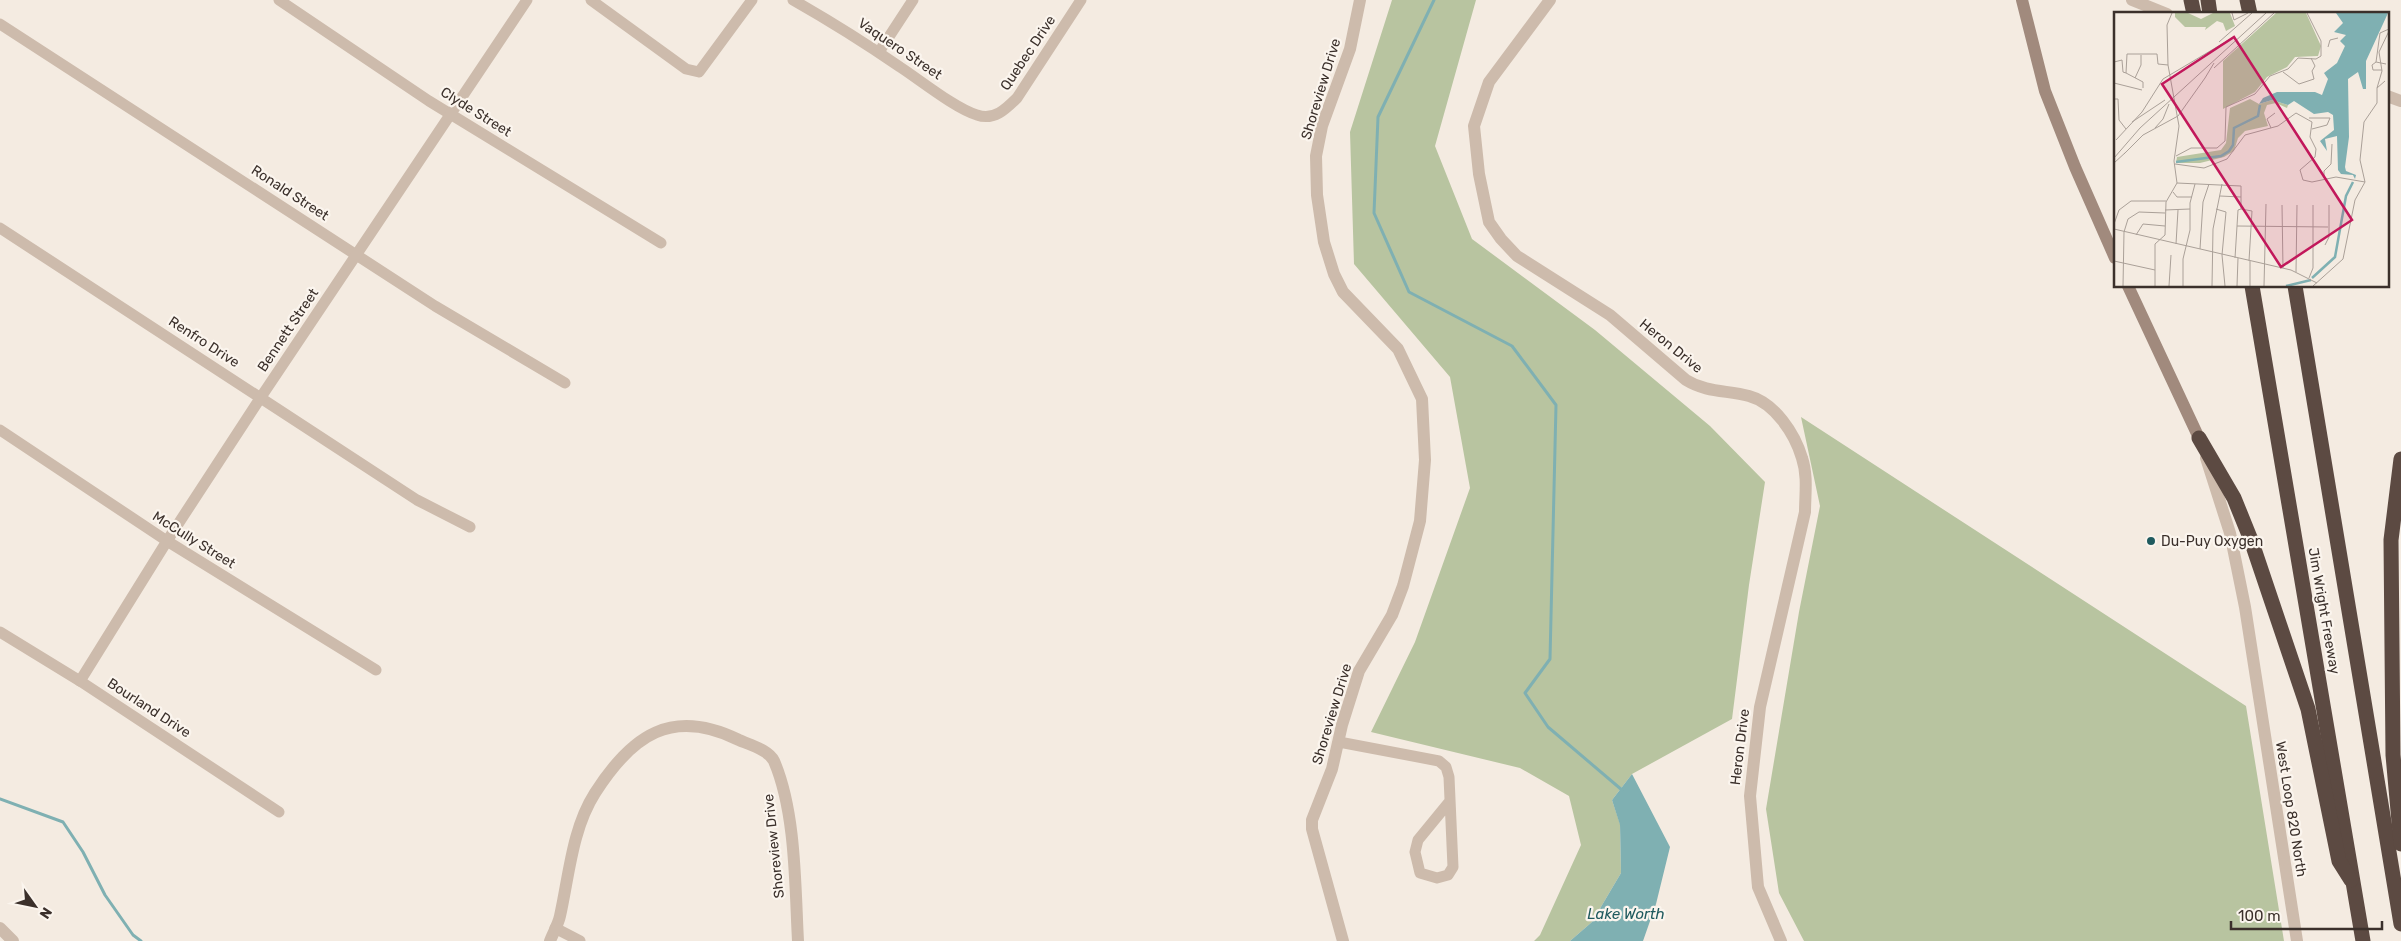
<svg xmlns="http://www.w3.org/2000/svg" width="2401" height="941" viewBox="0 0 2401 941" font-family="Rubik,sans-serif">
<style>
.green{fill:#b8c4a0}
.water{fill:#7fb0b2}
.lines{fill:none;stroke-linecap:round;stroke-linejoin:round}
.stream{stroke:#7fb0b2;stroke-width:3}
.minor{stroke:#cdbbac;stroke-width:11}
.tertiary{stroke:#cdbbac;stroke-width:12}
.secondary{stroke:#a18a7d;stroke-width:12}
.motorway{stroke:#5c4a42;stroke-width:15}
.poi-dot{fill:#1f5a5e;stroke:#fbf5ee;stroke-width:2}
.labels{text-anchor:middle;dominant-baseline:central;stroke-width:4.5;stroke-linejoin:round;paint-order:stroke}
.street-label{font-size:14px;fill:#3b302b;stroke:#fbf5ee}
.poi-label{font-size:14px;fill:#3b302b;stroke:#fbf5ee;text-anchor:start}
.water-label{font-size:15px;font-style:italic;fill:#1f5a5e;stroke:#fbf5ee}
.inset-river{fill:none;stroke:#7fb0b2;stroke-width:2.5}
.inset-road{fill:none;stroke:#aaa098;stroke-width:1}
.view{fill:#c2185b;fill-opacity:0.15;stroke:#c2185b;stroke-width:2.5}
.inset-edge{fill:none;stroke:#3b302b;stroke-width:2.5}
</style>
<rect width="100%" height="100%" fill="#f4ebe1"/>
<!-- green -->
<g class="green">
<polygon points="1392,0 1476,0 1435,146 1472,239 1595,330 1710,426 1765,482 1749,585 1732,719 1632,774 1612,800 1620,824 1621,873 1592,922 1570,941 1534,941 1540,935 1581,845 1569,796 1520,768 1371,732 1415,642 1470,488 1450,377 1354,264 1350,132"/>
<polygon points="1801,417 2246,706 2284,941 1804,941 1779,893 1766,809 1799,612 1820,506"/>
</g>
<!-- water -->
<polygon class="water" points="1632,774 1670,847 1656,904 1643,941 1570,941 1592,922 1621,873 1620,825 1612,800"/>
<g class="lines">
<!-- stream -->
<g class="stream">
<polyline points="1434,0 1378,117 1374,213 1409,292 1512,346 1556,405 1550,659 1525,693 1548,727 1622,790"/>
<polyline points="0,799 63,822 83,852 105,895 133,935 141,941"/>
</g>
<!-- minor -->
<g class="minor">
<polyline points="279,0 429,101 661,243"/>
<polyline points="591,0 686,69 699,72 752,0"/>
<path d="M793,0C830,21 865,43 900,67C920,80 956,109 977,115C994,121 1006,109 1017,98L1081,0"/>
<polyline points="0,24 435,306 565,383"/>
<polyline points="879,52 913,0"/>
<polyline points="0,228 417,500 470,527"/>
<polyline points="0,430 167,541 376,670"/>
<polyline points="0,632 80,681 279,812"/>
<polyline points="80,681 167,541 261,397 527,0"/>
<polyline points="1339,742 1439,761 1446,767 1449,777 1453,867 1448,875 1437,878 1420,873 1415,852 1418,840 1450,801"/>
<polyline points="555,928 580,941"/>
</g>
<!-- tertiary -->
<g class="tertiary">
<path d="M1550,0L1489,82L1474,126L1479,174L1489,222L1501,239L1517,256L1610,315L1686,380C1707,393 1727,390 1749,396C1775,403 1795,434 1802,458C1808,476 1805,495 1805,512L1760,707L1750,796L1758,887L1781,941"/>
<polyline points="2132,0 2167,14"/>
<polyline points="2387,96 2401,101"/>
<polyline points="2206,458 2230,533 2245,607 2297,941"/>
<polyline points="0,928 13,941"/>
<path d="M550,941C553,933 558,925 560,916C569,876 572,829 595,793C632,735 672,707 739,740C750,745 769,750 774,761C796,812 795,886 798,941"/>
<polyline points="1343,941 1312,829 1312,820 1332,769 1342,725 1359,671 1392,615 1403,586 1420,521 1425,460 1422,399 1398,349 1343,292 1334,274 1324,242 1317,195 1316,156 1322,126 1350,49 1360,0"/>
</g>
<!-- secondary -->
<g class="secondary">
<polyline points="2022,0 2045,91 2075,167 2115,258"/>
<polyline points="2128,286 2199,438"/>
</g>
<!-- motorway -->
<g class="motorway">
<polyline points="2191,0 2194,14"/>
<polyline points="2208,0 2210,14"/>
<polyline points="2247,0 2250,14"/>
<polyline points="2252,286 2363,941"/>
<polyline points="2295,286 2401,924"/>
<polyline points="2199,438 2234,498 2251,540 2308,709 2339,861 2351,880"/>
<polyline points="2401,459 2391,540 2393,755 2401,844"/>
</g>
</g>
<!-- markers -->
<circle class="poi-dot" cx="2151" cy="541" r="5"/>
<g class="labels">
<!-- street labels -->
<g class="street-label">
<text transform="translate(900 49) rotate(34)">Vaquero Street</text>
<text transform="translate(1028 53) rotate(-56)">Quebec Drive</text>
<text transform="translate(1321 89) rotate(-73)">Shoreview Drive</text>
<text transform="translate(476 112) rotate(32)">Clyde Street</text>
<text transform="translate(290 193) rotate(33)">Ronald Street</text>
<text transform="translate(288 330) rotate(-56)">Bennett Street</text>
<text transform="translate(204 342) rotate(33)">Renfro Drive</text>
<text transform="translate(1671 346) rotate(39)">Heron Drive</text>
<text transform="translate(194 540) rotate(32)">McCully Street</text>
<text transform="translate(2324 611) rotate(80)">Jim Wright Freeway</text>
<text transform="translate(149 708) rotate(33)">Bourland Drive</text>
<text transform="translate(1332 714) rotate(-73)">Shoreview Drive</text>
<text transform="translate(1740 747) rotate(-83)">Heron Drive</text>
<text transform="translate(2291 809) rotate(81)">West Loop 820 North</text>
<text transform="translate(774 846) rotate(-96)">Shoreview Drive</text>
</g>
<!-- poi labels -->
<g class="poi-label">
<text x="2161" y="541">Du-Puy Oxygen</text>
</g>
<!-- water labels -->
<g class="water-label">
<text x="1626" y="914">Lake Worth</text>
</g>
</g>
<!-- overview -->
<g transform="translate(2114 12)">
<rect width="275" height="275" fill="#f4ebe1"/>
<path d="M61,1H74L87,7L99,1H116L121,14L112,19L109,11L103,9L91,18L92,15H71L61,5ZM162,1H192L207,34L204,44L181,45L173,55L153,65L141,80L109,97V49ZM136,87L145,92L158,88L174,93L173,96L162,91L153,93L150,101L154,114L131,119L124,126L120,139L110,145L86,151H62L63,145L107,138L112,131L116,96Z" fill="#b8c4a0"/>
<path d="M222,1H274L252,49V77H249L244,60L234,67L235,125L231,155L232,159L242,163L241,167L239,163L227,162L224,158L223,124L211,127L213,139L206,129L220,118L219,103L214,100L200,102L180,89L174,93L158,88L145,92L149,86L163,80H201L208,83L214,67L210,61L223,51L231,34L226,29L232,23L220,20L229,11Z" fill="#7fb0b2"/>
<path class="inset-river" d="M62,150L107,144L115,139L119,133L120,116L144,104L146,93M198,266L221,245L232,184L239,170M172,274L197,268"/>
<path class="inset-road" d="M118,1L120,8L134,1M105,30L138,1M214,35L216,28L224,26M0,50L8,48L9,60L12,61M262,50L266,21L275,17M76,51L118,26M100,56L160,1M268,58H259L258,53L262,50L272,52M169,60L185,72L200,67L198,59L201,54L197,46M21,66L27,53V43M91,66L100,51M0,71L28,78M29,76V70L12,61L13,42H43L44,52L54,53M263,76L268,59L265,40L275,19M0,87H4L5,108L12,117M195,106H216L213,113L198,117M18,110L51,88M41,116L49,107L55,92M157,116L153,107L161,101M2,128L28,100L49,67L76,51M10,142L29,123L64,104L91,66M62,144L77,136H103L111,129L112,95L141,82L156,64L174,57L184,46L202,47L207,44V29L193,1M0,146L26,116L152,1M0,151L12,140M61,152L90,156L113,147L131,123L164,114L182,101L198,110L196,125L202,137L201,145L186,158L189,168L198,170L222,165L251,170M210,166V159L217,152L218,132M63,171L127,174V197L124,198L121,246M59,180L63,185H78M106,184L127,185M168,193L169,256M102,197L112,200L108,243L111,274M127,197L138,199L135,249M51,198L76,197M0,212L5,198L17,189H52M123,214L214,215M0,217L177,258L203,271M22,223L29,212L51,214M62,232L64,198M211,233L215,225V193M86,237L89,190L95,172M0,249L41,258M182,260L183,193M195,266L199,256V193M9,274L10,220L14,207L25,200L51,201M41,274V232L51,223L52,190L63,171L60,149L65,114L54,53L53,13L58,1M55,274L57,243M69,274V247L76,218V191L81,172M98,274L99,217L108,172M123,274L124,246M136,274V249M150,274L152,192M199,274L229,247L241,188L251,170L246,148L250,110L263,91V76L271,69"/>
<path class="view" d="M120,25L238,208L167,255L48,72Z"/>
<rect width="275" height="275" class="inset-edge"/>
</g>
<!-- north arrow -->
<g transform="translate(35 906) rotate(123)" stroke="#fbf5ee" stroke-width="4" paint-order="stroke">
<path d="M0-4L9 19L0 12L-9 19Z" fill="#3b302b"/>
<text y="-8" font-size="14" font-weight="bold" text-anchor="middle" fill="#3b302b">N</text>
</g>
<!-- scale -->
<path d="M2231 921v8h151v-8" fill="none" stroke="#3b302b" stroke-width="2.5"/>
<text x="2238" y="921" font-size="15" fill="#3b302b" stroke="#fbf5ee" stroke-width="4" paint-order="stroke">100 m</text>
</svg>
